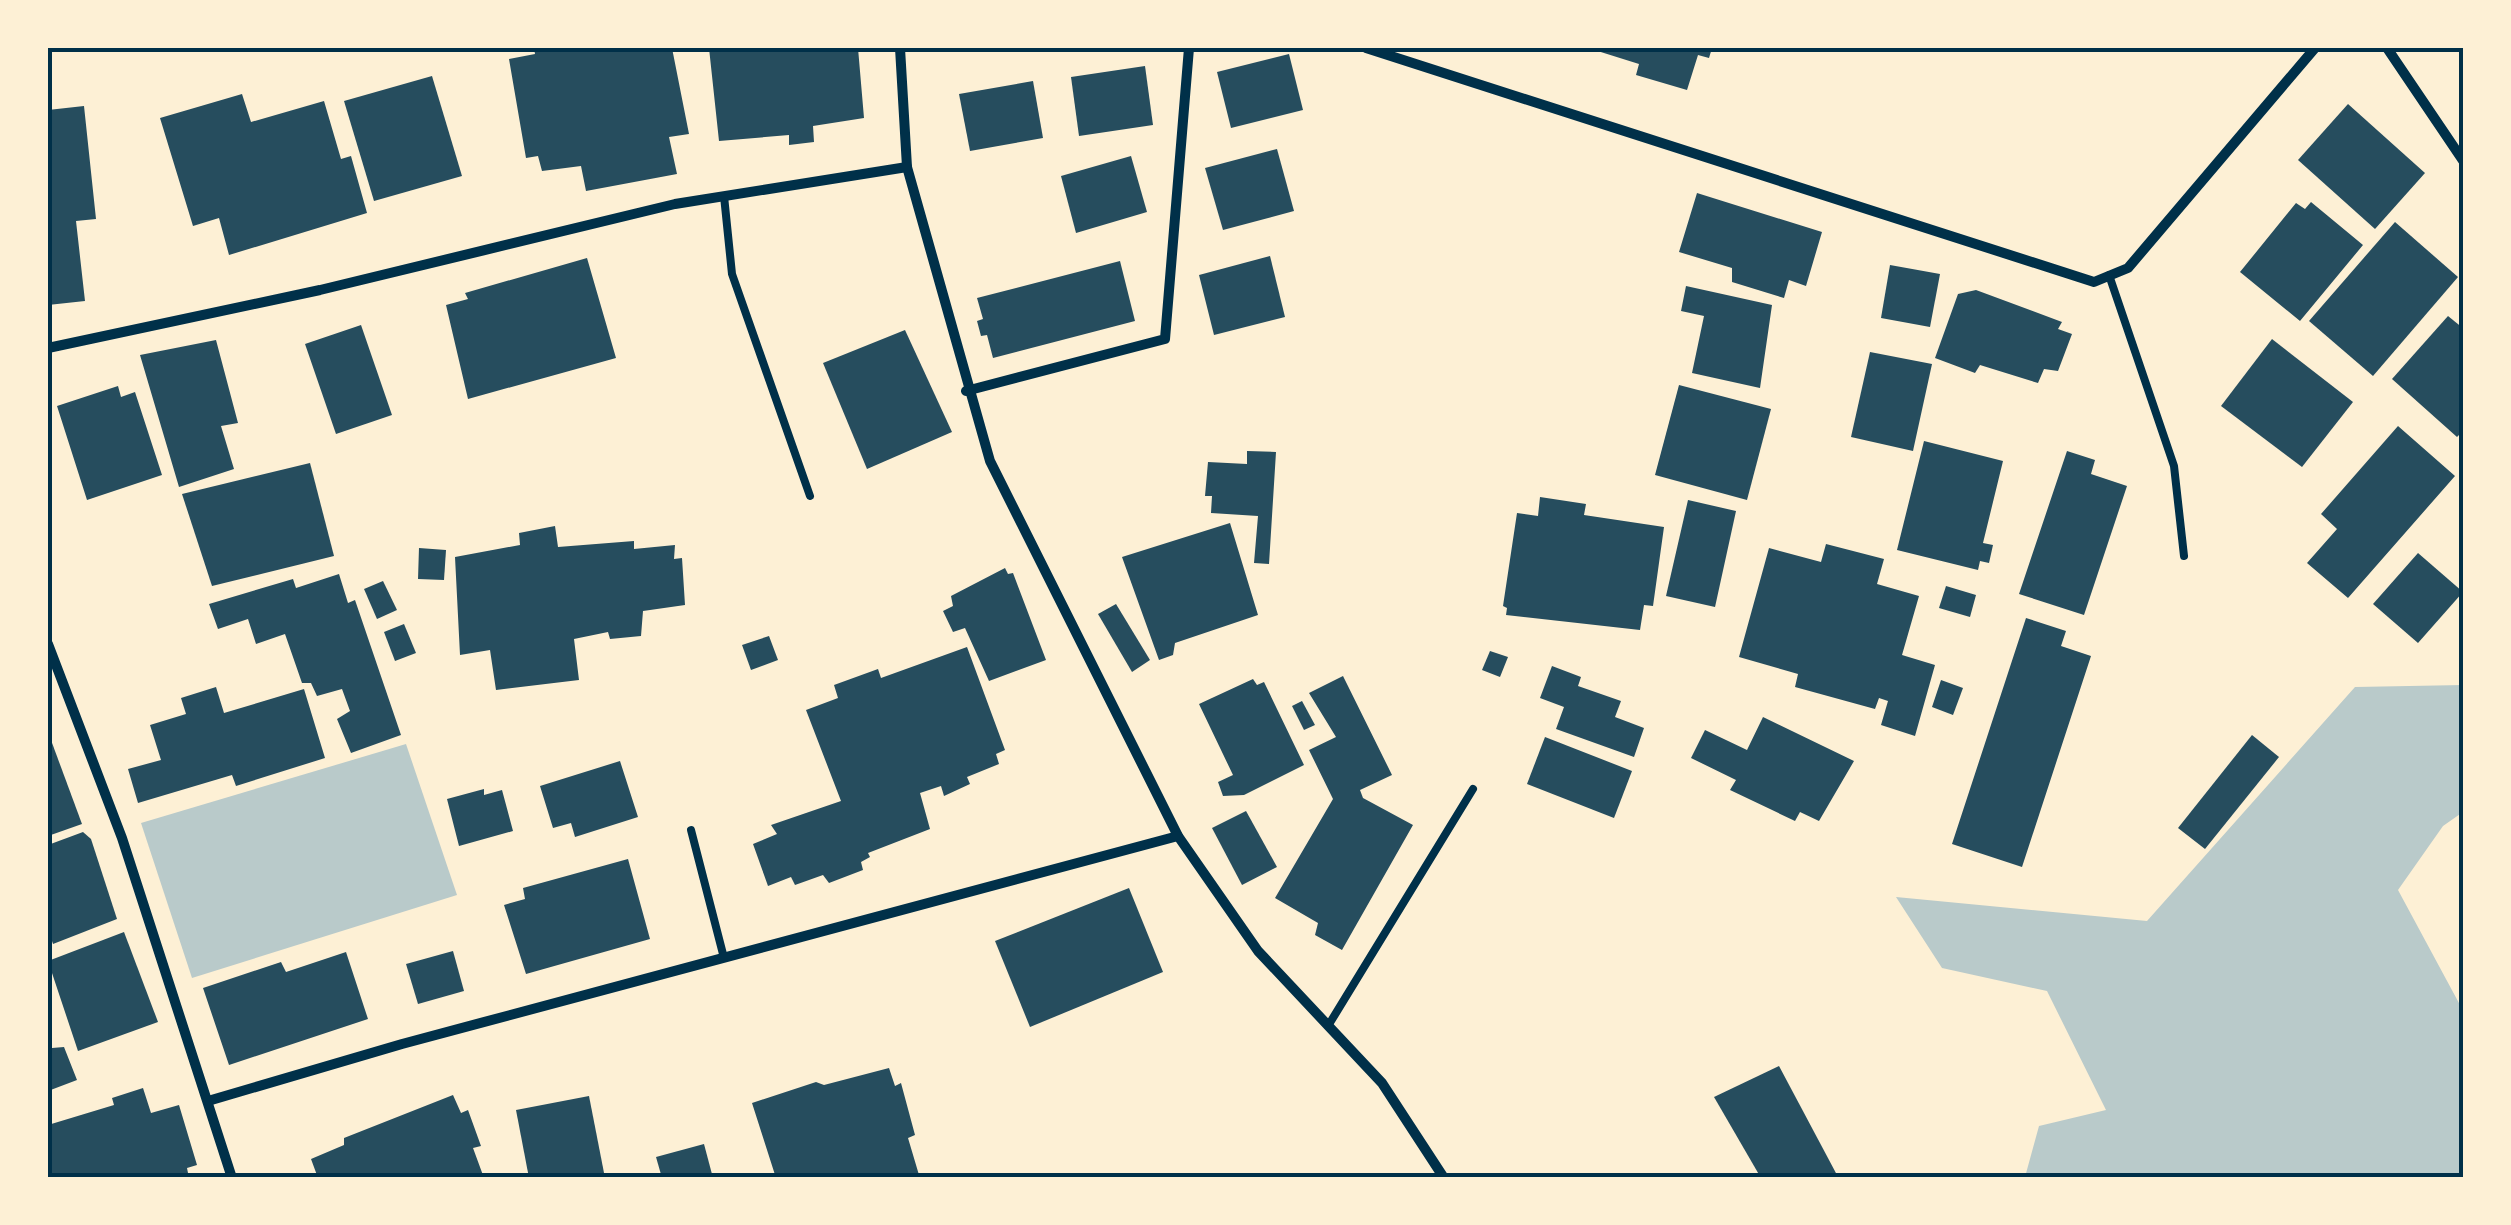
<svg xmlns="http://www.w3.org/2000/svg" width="2511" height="1225" viewBox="0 0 2511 1225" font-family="Barlow,sans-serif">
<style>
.green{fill:#b9caca}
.building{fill:#264d5e}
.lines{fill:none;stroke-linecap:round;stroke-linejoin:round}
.service{stroke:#003049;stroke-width:8}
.minor{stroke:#003049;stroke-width:10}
.neatline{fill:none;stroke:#003049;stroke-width:4}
</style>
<rect width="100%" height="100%" fill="#fdf0d5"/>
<!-- green -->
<g class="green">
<polygon points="2463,685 2463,812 2443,826 2398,890 2460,1005 2463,1177 2025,1177 2039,1126 2106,1110 2047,991 1942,968 1896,897 2147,921 2355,687"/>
<polygon points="406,744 457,895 192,978 141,823"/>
</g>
<!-- building -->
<g class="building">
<polygon points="534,48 672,48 689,134 669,137 677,174 586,191 581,166 542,171 538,156 526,158 509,59 535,54"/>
<polygon points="709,48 858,48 864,118 813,126 814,142 789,145 789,135 719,141"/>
<polygon points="1588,48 1712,48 1709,58 1698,55 1687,90 1636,75 1639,64"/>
<polygon points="1289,54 1303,110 1231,128 1217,72"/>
<polygon points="1145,66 1153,125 1079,136 1071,77"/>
<polygon points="432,76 462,176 374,201 344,101"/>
<polygon points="1033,81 1043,138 970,151 959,94"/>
<polygon points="242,94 251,122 324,101 341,159 351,156 367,213 229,255 219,218 193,226 160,118"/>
<polygon points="2348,104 2425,173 2375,229 2298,160"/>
<polygon points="84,106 96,219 76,221 85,301 48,305 48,110"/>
<polygon points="1277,149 1294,211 1223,230 1205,168"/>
<polygon points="1131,156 1147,212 1076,233 1061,176"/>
<polygon points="1697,193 1822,232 1806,286 1789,280 1784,298 1732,282 1732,268 1679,252"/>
<polygon points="2311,202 2363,245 2300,321 2240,272 2296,203 2305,209"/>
<polygon points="2395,222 2458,277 2373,376 2309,321"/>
<polygon points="1270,256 1285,317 1214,335 1199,275"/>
<polygon points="587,258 616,358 468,399 446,305 468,299 465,293"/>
<polygon points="1120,261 1135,321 993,358 987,335 981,336 977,321 983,319 977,298"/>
<polygon points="1890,265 1940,274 1930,327 1881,318"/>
<polygon points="1686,286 1772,305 1760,388 1692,373 1704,316 1681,311"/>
<polygon points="1976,290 2062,322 2058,329 2072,334 2058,371 2044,369 2038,383 1980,365 1975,373 1935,358 1958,294"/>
<polygon points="2448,316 2464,329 2464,430 2457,437 2392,379"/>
<polygon points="361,325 392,415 336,434 305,344"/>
<polygon points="905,330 952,432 867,469 823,363"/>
<polygon points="2272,339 2353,402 2302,467 2221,406"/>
<polygon points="216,340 238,423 221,426 234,469 179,487 140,355"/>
<polygon points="1870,352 1932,364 1913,451 1851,437"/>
<polygon points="1679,385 1771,409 1747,500 1655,475"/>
<polygon points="118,386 121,397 135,392 162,475 87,500 57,406"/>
<polygon points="2398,426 2455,476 2348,598 2307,563 2337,529 2321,514"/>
<polygon points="1924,441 2003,461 1983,543 1993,545 1989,563 1980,561 1978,570 1897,550"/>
<polygon points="1247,451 1276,452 1269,564 1254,563 1258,516 1211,513 1212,496 1205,496 1208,462 1247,464"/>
<polygon points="2067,451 2095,460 2091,474 2127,486 2084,615 2019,594"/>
<polygon points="310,463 334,556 212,586 182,494"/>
<polygon points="1540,497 1586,504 1584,515 1664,527 1653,606 1644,605 1640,630 1506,615 1507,608 1503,606 1517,513 1538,516"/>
<polygon points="1688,500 1736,511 1715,607 1666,596"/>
<polygon points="1230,523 1258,615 1175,643 1173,655 1159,660 1122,557"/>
<polygon points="555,526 558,547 634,541 634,549 675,545 674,559 682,558 685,605 643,611 641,636 610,639 608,632 574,639 579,680 496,690 490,650 460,655 455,557 520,545 519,533"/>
<polygon points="1826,544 1884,559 1877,584 1919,596 1902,655 1935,665 1915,736 1881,725 1888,701 1879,698 1875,709 1795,687 1798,674 1739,657 1769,548 1821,562"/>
<polygon points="419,548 446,550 444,580 418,579"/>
<polygon points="2418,553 2463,592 2418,643 2373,604"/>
<polygon points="1005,568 1008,574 1013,573 1046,660 989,681 965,628 953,632 943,611 953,606 951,596"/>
<polygon points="339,574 348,603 355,600 401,735 351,753 337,719 350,711 342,689 317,696 311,683 302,683 285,634 256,644 248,619 218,629 209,604 293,579 296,588"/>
<polygon points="383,581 397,610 377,619 364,589"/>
<polygon points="1946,586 1976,595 1970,617 1939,608"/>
<polygon points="1116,604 1150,660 1132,672 1098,614"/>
<polygon points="2026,618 2066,631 2061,646 2091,656 2022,867 1952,844"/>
<polygon points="404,624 416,653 395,661 384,632"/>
<polygon points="769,636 778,660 751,670 742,645"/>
<polygon points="967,647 1005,750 996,754 999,764 967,777 970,784 944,796 941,786 920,793 930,829 868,853 870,857 861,862 863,870 829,883 823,875 795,885 791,877 768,886 753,844 777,834 771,825 841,801 806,710 838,698 834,685 878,669 881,678"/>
<polygon points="1490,651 1508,657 1500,677 1482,670"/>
<polygon points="1552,666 1581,677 1578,686 1621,701 1615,717 1644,728 1634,757 1556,729 1564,707 1540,698"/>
<polygon points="1343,676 1392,775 1360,790 1363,798 1413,825 1342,950 1315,935 1318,923 1275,898 1333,799 1309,750 1336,737 1309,693"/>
<polygon points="1253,679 1257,685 1264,682 1304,765 1244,795 1223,796 1218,782 1233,775 1199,704"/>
<polygon points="1941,680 1963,688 1953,715 1932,707"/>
<polygon points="216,687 224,713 304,689 325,758 236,786 232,775 138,803 128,769 161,760 150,725 186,714 181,698"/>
<polygon points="1302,701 1315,725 1304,730 1292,706"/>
<polygon points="1763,717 1854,761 1819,821 1800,812 1795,821 1730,790 1736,780 1691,758 1705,730 1747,750"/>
<polygon points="48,732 82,824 48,836"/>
<polygon points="2252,735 2279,757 2205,849 2178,828"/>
<polygon points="1545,737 1632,771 1614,818 1527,784"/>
<polygon points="620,761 638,817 575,837 571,823 553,828 540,786"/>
<polygon points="484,789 484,795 502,790 513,831 459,846 447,799"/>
<polygon points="1246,811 1277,867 1242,885 1212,828"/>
<polygon points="83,832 91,839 117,919 53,944 48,929 48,845"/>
<polygon points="628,859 650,939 526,974 504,905 525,899 523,888"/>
<polygon points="1129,888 1163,972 1030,1027 995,941"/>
<polygon points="124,932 158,1022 78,1051 48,961"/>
<polygon points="453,951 464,991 418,1004 406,964"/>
<polygon points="346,952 368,1019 229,1065 203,988 281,962 286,972"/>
<polygon points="48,1037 52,1048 64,1047 77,1080 48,1091"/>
<polygon points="1779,1066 1837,1175 1833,1178 1761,1178 1714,1097"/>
<polygon points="889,1068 895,1086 901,1083 915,1135 908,1138 919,1175 776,1178 752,1103 816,1082 824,1085"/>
<polygon points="143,1088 151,1113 179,1105 197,1165 187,1168 189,1178 48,1178 48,1125 114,1105 112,1098"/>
<polygon points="453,1095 461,1113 468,1110 481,1146 473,1148 484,1178 318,1178 311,1159 344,1145 344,1138"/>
<polygon points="589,1096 605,1178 529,1178 516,1110"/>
<polygon points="704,1144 713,1178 662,1178 656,1157"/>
</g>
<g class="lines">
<!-- service -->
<g class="service">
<polyline points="724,196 732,274 810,496"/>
<polyline points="2109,275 2174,466 2184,556"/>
<polyline points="691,830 724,958"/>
<polyline points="1328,1026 1473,789"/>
</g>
<!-- minor -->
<g class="minor">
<polyline points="900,48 907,167 990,461 1178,836 1258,951 1382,1083 1444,1178"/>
<polyline points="1366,48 2094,282 2128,268 2315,48"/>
<polyline points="2387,48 2464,162"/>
<polyline points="48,348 320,290 675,204 907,167"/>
<polyline points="966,391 1165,339 1189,48"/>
<polyline points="48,644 122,838 232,1178"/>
<polyline points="208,1101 402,1044 1178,836"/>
</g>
</g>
<!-- border -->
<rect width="2511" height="1225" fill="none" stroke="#fdf0d5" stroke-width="100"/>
<rect x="50" y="50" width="2411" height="1125" class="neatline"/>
</svg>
